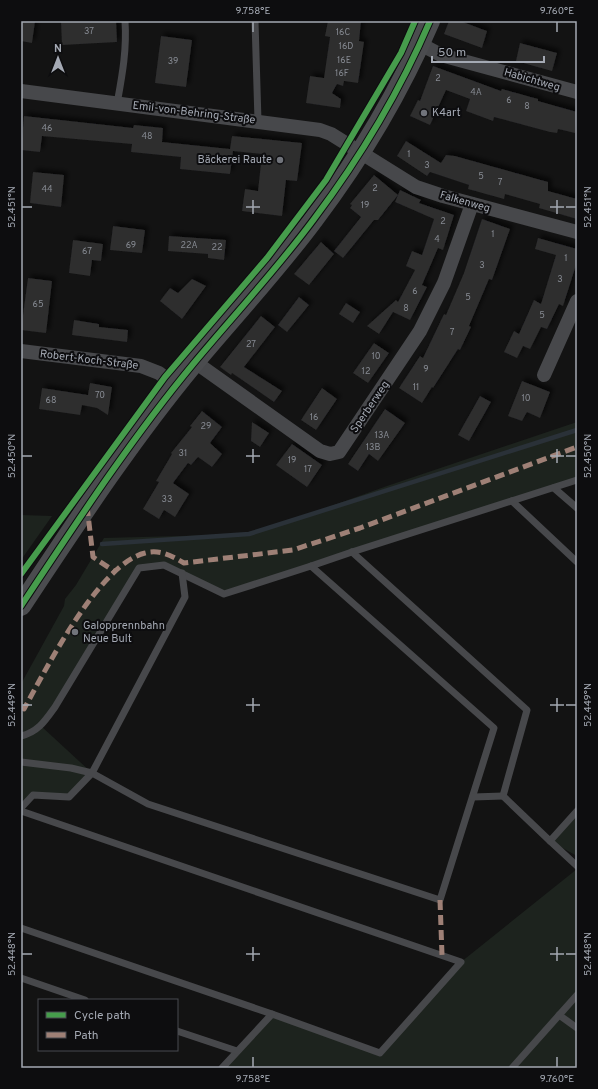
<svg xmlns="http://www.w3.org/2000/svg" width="598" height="1089" viewBox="0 0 598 1089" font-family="Overpass,sans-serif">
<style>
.green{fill:#1d231e}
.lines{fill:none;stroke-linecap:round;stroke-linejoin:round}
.stream{stroke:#2a3138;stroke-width:4.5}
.building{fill:#2d2d2e;filter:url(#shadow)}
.lane{stroke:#47484b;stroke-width:7}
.street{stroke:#47484b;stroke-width:14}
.secondary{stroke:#4b4c4f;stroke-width:20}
.quiet{stroke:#9e8076;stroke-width:5;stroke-dasharray:10 5;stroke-linecap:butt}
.cycleway-casing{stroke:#0d0d0f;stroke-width:8}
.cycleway{stroke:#469c4c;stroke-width:6}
.ticks{fill:none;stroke:#a4a9b3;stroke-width:1.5}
.poi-dot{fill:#71747b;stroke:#0d0d0f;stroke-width:1.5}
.labels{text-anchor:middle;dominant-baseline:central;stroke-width:4;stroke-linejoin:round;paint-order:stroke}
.number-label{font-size:9px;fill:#868a92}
.street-label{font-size:11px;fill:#a4a9b3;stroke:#0d0d0f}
.poi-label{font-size:11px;fill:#a4a9b3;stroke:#0d0d0f;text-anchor:start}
.neatline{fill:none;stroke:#a4a9b3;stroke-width:1.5}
.ticks-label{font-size:10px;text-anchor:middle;fill:#a4a9b3}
</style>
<defs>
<filter id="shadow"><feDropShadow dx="3.5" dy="-3.5" stdDeviation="2" flood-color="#0009"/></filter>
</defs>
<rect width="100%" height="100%" fill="#131313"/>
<!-- green -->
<g class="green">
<polygon points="577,422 577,480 224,594 164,565 139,568 41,726 92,773 69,797 33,795 21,808 21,684 64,606 65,599 76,585 104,538 253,534 387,486"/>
<polygon points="21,515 52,516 21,560"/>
<polygon points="577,811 577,856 550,841"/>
<polygon points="577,869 577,1068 222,1068 272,1014 380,1053 461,962"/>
</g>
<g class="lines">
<!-- stream -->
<polyline class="stream" points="102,544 249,534 577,430"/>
</g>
<!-- building -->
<g class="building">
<polygon points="21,21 35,21 32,43 21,41"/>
<polygon points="61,21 116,21 117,42 62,45"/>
<polygon points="328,21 361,21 359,41 364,42 358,83 344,81 343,86 337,84 332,93 341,99 340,108 306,103 310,76 324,78 330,37 325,36"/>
<polygon points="449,21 460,21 487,31 482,48 444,34"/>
<polygon points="161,36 192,40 186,87 155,83"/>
<polygon points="520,43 557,53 552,71 516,61"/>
<polygon points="433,66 501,91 502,89 538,99 538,101 577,112 575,133 558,129 557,133 550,132 494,117 493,121 466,111 470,99 446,90 430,125 410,116 418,100 420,101"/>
<polygon points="24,116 133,128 134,125 163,128 162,142 230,149 232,136 302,143 297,181 286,180 282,216 242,211 245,189 258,191 262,154 233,151 230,174 180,169 181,157 131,152 132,144 42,136 40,152 21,150"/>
<polygon points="406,141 441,163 446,155 455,156 548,182 548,191 577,199 577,219 539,208 540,204 505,194 504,199 468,189 469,185 430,172 427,176 397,156"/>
<polygon points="33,172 64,175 61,207 30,203"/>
<polygon points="374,175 398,195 400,190 421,200 419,203 454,215 443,250 438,248 422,285 427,287 410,320 393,312 379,334 367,326 396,300 398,302 415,270 406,266 412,251 422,255 434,219 395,202 398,195 378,220 374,220 343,258 334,251 361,217 350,208 352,205 350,204"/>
<polygon points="482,219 510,229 492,280 489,279 469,326 471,327 460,350 458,349 433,388 432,387 422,403 399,388 420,356 423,358 444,314 446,315 464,273"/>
<polygon points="113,226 145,230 142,253 110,250"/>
<polygon points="169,236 226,240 224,260 208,258 208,254 168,251"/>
<polygon points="538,238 577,249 577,262 563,306 559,304 547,329 541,327 530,349 523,346 517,358 504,352 514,331 519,334 534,300 541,304 556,255 535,249"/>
<polygon points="73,240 103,244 101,261 92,260 90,276 69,273"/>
<polygon points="321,242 334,254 309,285 294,274"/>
<polygon points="28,278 52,281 46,333 21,330"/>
<polygon points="192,279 206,286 182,319 160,301 170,288 178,293"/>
<polygon points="299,297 309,305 287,332 278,325"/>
<polygon points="346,303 360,312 353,323 339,314"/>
<polygon points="261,316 275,327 244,367 282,391 274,402 232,373 231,375 220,367"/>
<polygon points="74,320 99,324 99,327 128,330 127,342 72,335"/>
<polygon points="374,343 389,353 368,383 353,373"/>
<polygon points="522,381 550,392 540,418 527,412 522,421 508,416"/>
<polygon points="90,383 112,387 108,415 97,408 82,405 80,415 39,409 42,388 88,395"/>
<polygon points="322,388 337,399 316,430 301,420"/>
<polygon points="480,396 491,402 469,441 458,435"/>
<polygon points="385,409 405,423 378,461 369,454 358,471 348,464"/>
<polygon points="202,411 222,427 210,443 222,454 212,467 198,457 191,465 188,463 173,483 189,494 175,517 164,510 159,519 143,509 159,482 156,481 172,454 171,453 192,427 190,426"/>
<polygon points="252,422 269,433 260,447 251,441"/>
<polygon points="292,444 322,465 307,487 276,465"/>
</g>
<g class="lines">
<!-- lane -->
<g class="lane">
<polyline points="255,21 258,121"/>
<path d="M117,104C122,76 127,50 125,21"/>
<polyline points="554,488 577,508"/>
<polyline points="512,501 577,562"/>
<polyline points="352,552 527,710 503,796 550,841 577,811"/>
<polyline points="311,566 352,552 577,480"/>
<path d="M21,736C38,732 45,721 55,707L139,568L164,565L224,594L311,566L494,728L440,900L148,804L92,773L69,797L33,795L21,808"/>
<polyline points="21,762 71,768 92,773 185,597 182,573"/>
<polyline points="473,797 503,796"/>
<polyline points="21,811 461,962 380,1053 272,1014 222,1068"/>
<polyline points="550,841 577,866"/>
<polyline points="21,928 272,1014"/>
<polyline points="21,978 85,1000"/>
<polyline points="559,1015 577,1028"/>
<polyline points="177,1031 237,1051"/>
<polyline points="512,1068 577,995"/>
</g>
<!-- street -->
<g class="street">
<polyline points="420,44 441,55 577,92"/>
<polyline points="21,91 320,130 331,134 416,187 443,196 577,232"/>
<polyline points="21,351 141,366 159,373 176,386"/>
<polyline points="195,362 320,451 330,454 339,452 420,331 444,283 472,204"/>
<polyline points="544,375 577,301"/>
</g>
<!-- secondary -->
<path class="secondary" d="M21,606C76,523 131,439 194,363C234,315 277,269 314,219C360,158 400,91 430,21"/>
<!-- quiet -->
<g class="quiet">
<polyline points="87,506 93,557 114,571"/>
<path d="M21,708L24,709C46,669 99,564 145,553C160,549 172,556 184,563L293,550L360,528L577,447"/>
<polyline points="440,900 442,955"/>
</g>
<!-- cycleway casing -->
<g class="cycleway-casing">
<g id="cycleway">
<polyline points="21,574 165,377 267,258 326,180 401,53 415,21"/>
<path d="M21,606C76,523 131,439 194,363C234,315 277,269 314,219C360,158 400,91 430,21"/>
</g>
</g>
<!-- cycleway -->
<use href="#cycleway" class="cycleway"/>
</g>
<!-- ticks -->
<path class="ticks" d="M253,22V32M557,22V32M253,200V214M557,200V214M22,207H32M246,207H260M550,207H564M566,207H576M253,449V463M557,449V463M22,456H32M246,456H260M550,456H564M566,456H576M253,698V712M557,698V712M22,705H32M246,705H260M550,705H564M566,705H576M253,947V961M557,947V961M22,954H32M246,954H260M550,954H564M566,954H576M253,1057V1067M557,1057V1067"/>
<!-- markers -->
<g class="poi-dot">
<circle cx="424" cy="113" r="4"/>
<circle cx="280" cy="160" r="4"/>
<circle cx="75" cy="632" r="4"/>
</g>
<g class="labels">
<!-- number labels -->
<g class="number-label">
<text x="89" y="31">37</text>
<text x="343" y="32">16C</text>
<text x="346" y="46">16D</text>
<text x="344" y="60">16E</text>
<text x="173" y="61">39</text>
<text x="342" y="73">16F</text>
<text x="438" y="78">2</text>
<text x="476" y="92">4A</text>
<text x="509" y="100">6</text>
<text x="527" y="106">8</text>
<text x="47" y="128">46</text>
<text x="147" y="136">48</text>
<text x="409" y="154">1</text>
<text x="427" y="165">3</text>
<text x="481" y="176">5</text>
<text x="500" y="182">7</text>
<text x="375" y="188">2</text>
<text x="47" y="189">44</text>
<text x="365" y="205">19</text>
<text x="443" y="221">2</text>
<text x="493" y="234">1</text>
<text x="437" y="239">4</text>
<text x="131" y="245">69</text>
<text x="189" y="245">22A</text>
<text x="217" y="247">22</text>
<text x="87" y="251">67</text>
<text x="566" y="258">1</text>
<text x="482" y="265">3</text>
<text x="560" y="279">3</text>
<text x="415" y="291">6</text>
<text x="468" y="297">5</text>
<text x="38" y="304">65</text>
<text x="406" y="308">8</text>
<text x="542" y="315">5</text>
<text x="452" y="332">7</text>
<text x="251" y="344">27</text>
<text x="376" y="356">10</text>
<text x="426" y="369">9</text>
<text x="366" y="371">12</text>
<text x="416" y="387">11</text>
<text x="100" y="395">70</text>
<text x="526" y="398">10</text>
<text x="51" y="400">68</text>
<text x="314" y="417">16</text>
<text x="206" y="426">29</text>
<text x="382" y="435">13A</text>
<text x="373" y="447">13B</text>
<text x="183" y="453">31</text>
<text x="292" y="460">19</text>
<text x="308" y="469">17</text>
<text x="167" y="499">33</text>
</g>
<!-- street labels -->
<g class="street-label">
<text transform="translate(532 80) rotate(16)">Habichtweg</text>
<text transform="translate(194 113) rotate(7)">Emil-von-Behring-Straße</text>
<text transform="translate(465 202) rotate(16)">Falkenweg</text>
<text transform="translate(89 360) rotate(7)">Robert-Koch-Straße</text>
<text transform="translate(370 407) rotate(-56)">Sperberweg</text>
</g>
<!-- poi labels -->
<g class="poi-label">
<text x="432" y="113">K4art</text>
<text x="272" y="160" text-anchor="end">Bäckerei Raute</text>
<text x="83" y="626">Galopprennbahn<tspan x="83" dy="13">Neue Bult</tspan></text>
</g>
</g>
<!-- border -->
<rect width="598" height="1089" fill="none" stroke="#0d0d0f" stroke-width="44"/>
<!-- legend -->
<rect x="38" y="999" width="140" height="52" fill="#0d0d0f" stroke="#494b51"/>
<rect x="46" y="1012" width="20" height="6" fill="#469c4c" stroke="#494b51"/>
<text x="74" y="1019" font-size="12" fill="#a4a9b3">Cycle path</text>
<rect x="46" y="1032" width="20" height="6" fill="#9e8076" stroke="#494b51"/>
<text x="74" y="1039" font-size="12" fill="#a4a9b3">Path</text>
<!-- north arrow -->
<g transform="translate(58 58)" stroke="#0d0d0f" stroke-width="3" paint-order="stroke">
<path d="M0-3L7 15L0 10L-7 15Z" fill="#a4a9b3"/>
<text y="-6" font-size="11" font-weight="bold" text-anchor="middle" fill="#a4a9b3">N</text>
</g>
<!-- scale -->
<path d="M432 56v6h112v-6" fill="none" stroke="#a4a9b3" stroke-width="2"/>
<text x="438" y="56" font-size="12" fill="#a4a9b3" stroke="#0d0d0f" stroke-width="3" paint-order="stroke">50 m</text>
<rect x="22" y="22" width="554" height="1045" class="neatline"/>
<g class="ticks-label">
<text x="253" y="14">9.758°E</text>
<text x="557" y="14">9.760°E</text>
<text transform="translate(11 207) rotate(-90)" y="4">52.451°N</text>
<text transform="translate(587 207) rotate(-90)" y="4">52.451°N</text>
<text transform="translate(11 456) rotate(-90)" y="4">52.450°N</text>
<text transform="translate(587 456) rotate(-90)" y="4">52.450°N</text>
<text transform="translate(11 705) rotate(-90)" y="4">52.449°N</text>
<text transform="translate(587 705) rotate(-90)" y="4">52.449°N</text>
<text transform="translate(11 954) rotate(-90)" y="4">52.448°N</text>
<text transform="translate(587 954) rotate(-90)" y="4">52.448°N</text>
<text x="253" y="1082">9.758°E</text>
<text x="557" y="1082">9.760°E</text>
</g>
</svg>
